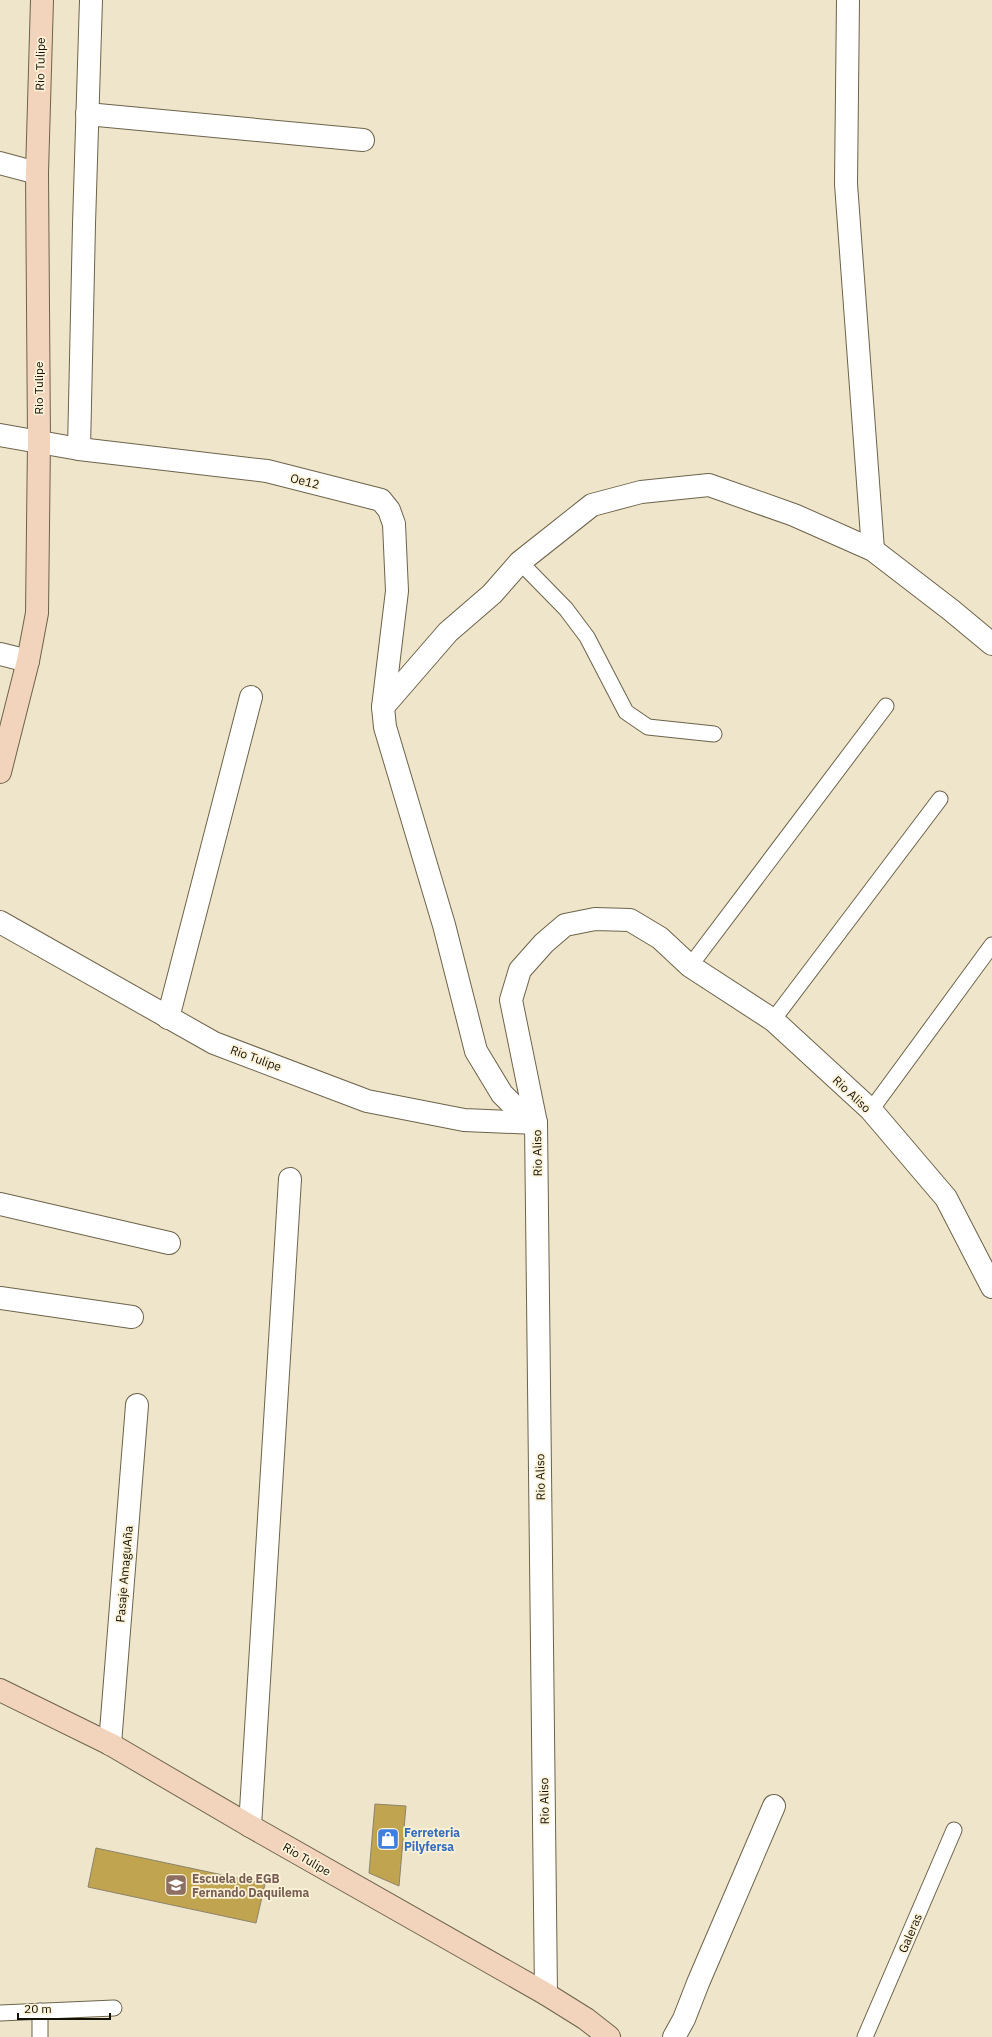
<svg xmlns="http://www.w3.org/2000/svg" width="992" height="2037" viewBox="0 0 992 2037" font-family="'IBM Plex Sans',sans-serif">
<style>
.building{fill:#c1a44f;stroke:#8c836a}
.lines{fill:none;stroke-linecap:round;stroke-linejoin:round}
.service-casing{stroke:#6c634b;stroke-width:17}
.minor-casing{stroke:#6c634b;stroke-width:24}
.secondary-casing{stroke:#6c634b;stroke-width:24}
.service{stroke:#fff;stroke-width:15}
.minor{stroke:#fff;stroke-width:22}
.secondary{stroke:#f2d3bb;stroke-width:22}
.labels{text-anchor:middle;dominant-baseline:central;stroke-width:3.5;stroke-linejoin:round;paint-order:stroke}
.street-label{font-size:12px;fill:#141107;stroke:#fcf2d7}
.shop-label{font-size:12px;font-weight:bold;fill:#366cbe;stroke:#fcf2d7;text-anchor:start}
.education-label{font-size:12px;font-weight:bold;fill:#785e54;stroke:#fcf2d7;text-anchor:start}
</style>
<rect width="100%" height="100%" fill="#efe5ca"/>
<!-- building -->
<g class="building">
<polygon points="375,1804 406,1806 399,1886 369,1873"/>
<polygon points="96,1848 265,1884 256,1923 88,1887"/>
</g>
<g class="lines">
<!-- service casing -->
<g class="service-casing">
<g id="service">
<polyline points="520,562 566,609 587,637 626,712 648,727 714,734"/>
<polyline points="690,966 886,706"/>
<polyline points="773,1020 940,799"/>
<polyline points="871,1110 992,945"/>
<polyline points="0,2013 114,2008"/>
<polyline points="40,2037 40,2011"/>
<polyline points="865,2037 954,1830"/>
</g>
</g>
<!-- minor casing -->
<g class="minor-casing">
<g id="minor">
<polyline points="848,0 846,184 873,550"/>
<polyline points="87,114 363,140"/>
<polyline points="0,163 37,173"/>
<polyline points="0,435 79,449 267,471 381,500 389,510 394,524 397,591 383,707 385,727 444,925 476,1051 502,1094 525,1117 536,1123"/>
<polyline points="79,449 84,224 91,0"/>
<polyline points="0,654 28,661"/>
<polyline points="383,707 448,632 492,594 520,562 592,505 641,492 709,485 794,515 873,550 951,610 992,644"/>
<polyline points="0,922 214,1043 367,1101 464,1120 536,1123"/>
<polyline points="168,1018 251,697"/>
<polyline points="0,1204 169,1243"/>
<polyline points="0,1298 132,1317"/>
<polyline points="110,1744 137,1405"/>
<polyline points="250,1826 290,1179"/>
<polyline points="546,1994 536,1123 511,1000 520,970 544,943 565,925 595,919 630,920 660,938 690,966 773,1020 871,1110 946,1198 992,1287"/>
<polyline points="674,2037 684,2019 698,1983 774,1806"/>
</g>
</g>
<!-- secondary casing -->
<g class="secondary-casing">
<g id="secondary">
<polyline points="0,772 28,661 37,613 39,441 37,173 42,0"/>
<polyline points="0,1690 110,1744 250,1826 546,1994 586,2019 609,2037"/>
</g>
</g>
<!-- service -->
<use href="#service" class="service"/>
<!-- minor -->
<use href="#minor" class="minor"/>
<!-- secondary -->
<use href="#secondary" class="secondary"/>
</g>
<!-- icons -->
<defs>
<g id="shop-square" transform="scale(1.15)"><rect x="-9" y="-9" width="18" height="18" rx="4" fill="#3f7fe0" stroke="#fcf2d7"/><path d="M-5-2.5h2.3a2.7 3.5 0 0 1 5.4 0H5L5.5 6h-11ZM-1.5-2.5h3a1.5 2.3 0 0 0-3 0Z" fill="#fff"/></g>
<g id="school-square" transform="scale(1.15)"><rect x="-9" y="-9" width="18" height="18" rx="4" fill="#8d6e63" stroke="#fcf2d7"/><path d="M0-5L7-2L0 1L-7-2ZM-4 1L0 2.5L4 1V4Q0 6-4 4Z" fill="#fff"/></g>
</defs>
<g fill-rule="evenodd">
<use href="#shop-square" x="388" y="1839"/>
<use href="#school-square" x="176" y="1885"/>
</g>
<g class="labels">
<!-- street labels -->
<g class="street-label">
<text transform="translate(40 64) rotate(-89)">Rio Tulipe</text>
<text transform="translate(38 388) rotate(-90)">Rio Tulipe</text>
<text transform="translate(305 481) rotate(14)">Oe12</text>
<text transform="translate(256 1058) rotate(20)">Rio Tulipe</text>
<text transform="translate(852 1094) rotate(43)">Rio Aliso</text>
<text transform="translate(537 1153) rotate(-91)">Rio Aliso</text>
<text transform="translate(540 1477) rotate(-91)">Rio Aliso</text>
<text transform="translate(124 1574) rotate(-85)">Pasaje AmaguAña</text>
<text transform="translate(544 1801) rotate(-91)">Rio Aliso</text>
<text transform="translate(307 1859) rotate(30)">Rio Tulipe</text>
<text transform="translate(910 1933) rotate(-67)">Galeras</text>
</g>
<!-- shop labels -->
<g class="shop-label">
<text x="404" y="1832">Ferreteria<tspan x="404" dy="14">Pilyfersa</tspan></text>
</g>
<!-- education labels -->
<g class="education-label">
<text x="192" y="1878">Escuela de EGB<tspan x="192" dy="14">Fernando Daquilema</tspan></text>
</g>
</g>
<!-- scale -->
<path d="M18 2013v6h92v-6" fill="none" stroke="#141107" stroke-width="2"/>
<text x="24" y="2013" font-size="12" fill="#141107" stroke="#fcf2d7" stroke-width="3" paint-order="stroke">20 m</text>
</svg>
